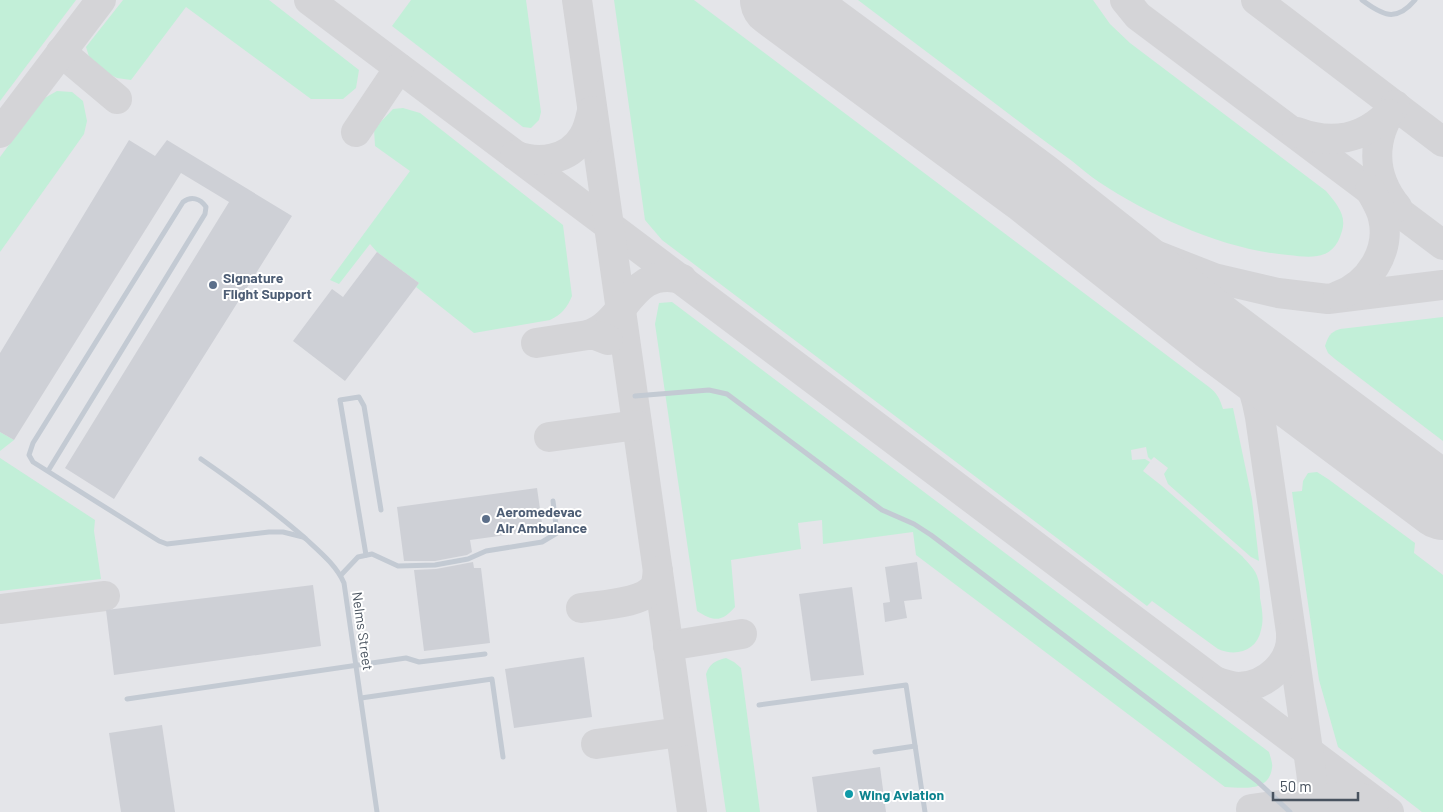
<svg xmlns="http://www.w3.org/2000/svg" width="1443" height="812" viewBox="0 0 1443 812" font-family="Barlow,sans-serif">
<style>
.airport{fill:#e4e5e9}
.green{fill:#c2efd8}
.lines{fill:none;stroke-linecap:round;stroke-linejoin:round}
.taxiway{stroke:#d4d4d7;stroke-width:30}
.runway{stroke:#d4d4d7;stroke-width:76}
.building{fill:#ced0d6}
.lane{stroke:#c3cad3;stroke-width:5}
.service-dot{fill:#5c6f8a;stroke:#fff;stroke-width:2}
.culture-dot{fill:#0f9aa8;stroke:#fff;stroke-width:2}
.labels{text-anchor:middle;dominant-baseline:central;stroke-width:4;stroke-linejoin:round;paint-order:stroke}
.service-label{font-size:14px;font-weight:bold;fill:#4e5e75;stroke:#fff;text-anchor:start}
.street-label{font-size:14px;fill:#49535f;stroke:#fff}
.culture-label{font-size:14px;font-weight:bold;fill:#0d838f;stroke:#fff;text-anchor:start}
</style>
<rect width="100%" height="100%" fill="#f4f2f2"/>
<!-- airport -->
<rect class="airport" x="0" y="0" width="1443" height="812"/>
<!-- green -->
<g class="green">
<polygon points="0,0 76,0 0,101"/>
<polygon points="123,0 269,0 359,70 356,88 343,99 311,99 186,7 131,80 117,78 92,66 86,47"/>
<polygon points="411,0 526,0 541,112 539,120 531,128 523,127 392,26"/>
<path d="M614,0H694L1209,387C1217,393 1220,399 1223,409L1233,408L1252,499L1259,561L1251,557L1168,484L1164,474L1168,468L1154,457L1151,460L1148,457L1146,447L1131,450L1132,460L1145,459L1150,462L1143,471L1162,486L1242,556C1248,563 1256,570 1258,579C1260,584 1260,592 1260,598C1262,608 1264,620 1261,630C1257,651 1236,657 1218,649L1152,601L1147,606L662,240L645,220Z"/>
<path d="M858,0H1093L1110,24L1130,43L1326,191C1336,203 1347,215 1342,231C1334,260 1314,258 1288,255C1225,250 1152,217 1099,182C1090,176 1081,168 1072,161C1051,146 1030,130 1009,114C959,76 908,38 858,0Z"/>
<polygon points="57,91 72,92 83,101 87,121 84,134 0,252 0,157 43,99"/>
<path d="M403,108L420,113L563,225L572,296C567,308 562,314 550,320L474,333L416,287L419,283L377,252L370,244L339,284L330,280L410,171L375,146L374,129L393,109Z"/>
<path d="M672,302L1269,752C1270,756 1273,763 1272,768C1269,792 1243,788 1225,787L916,555L913,532L823,544L822,520L798,523L801,549L731,560L735,607C722,622 714,622 697,611L655,324L659,303Z"/>
<path d="M1443,317V441L1335,359L1328,353L1325,346C1328,337 1330,332 1340,329Z"/>
<polygon points="0,432 14,440 0,451"/>
<polygon points="0,458 95,520 94,531 101,579 0,591"/>
<polygon points="1317,472 1328,479 1415,543 1414,553 1443,575 1443,812 1422,812 1338,747 1319,680 1292,492 1302,491 1303,481 1308,473"/>
<path d="M726,658L734,662L741,668L760,812H726L706,674C710,663 715,661 726,658Z"/>
</g>
<g class="lines">
<!-- taxiway -->
<g class="taxiway">
<polyline points="309,0 1389,812"/>
<polyline points="577,0 692,812"/>
<polyline points="1125,0 1138,16 1443,245"/>
<polyline points="1256,0 1443,142"/>
<polyline points="61,52 117,99"/>
<path d="M1395,105C1371,138 1371,175 1397,207"/>
<polyline points="356,132 399,68"/>
<path d="M1297,132C1331,145 1363,139 1388,114"/>
<polyline points="0,133 101,0"/>
<path d="M515,155C539,165 569,160 583,137C588,130 590,120 592,111"/>
<polyline points="1033,188 1145,251 1214,278 1278,293 1328,299 1443,285"/>
<path d="M1338,296C1369,285 1391,251 1383,218C1381,208 1375,199 1370,190"/>
<path d="M1218,334C1244,362 1253,379 1260,417L1311,771C1313,788 1316,795 1299,803"/>
<path d="M588,335C627,323 630,265 682,279"/>
<polyline points="536,343 588,335 595,335 608,340"/>
<polyline points="549,437 637,425"/>
<path d="M581,608C599,605 644,604 655,586C657,582 657,576 658,571"/>
<polyline points="0,609 105,596"/>
<polyline points="668,646 742,634"/>
<path d="M1217,682C1224,684 1232,687 1239,687C1267,686 1293,662 1291,634"/>
<polyline points="596,744 680,732"/>
<polyline points="1251,809 1342,797 1357,797 1374,803"/>
</g>
<!-- runway -->
<polyline class="runway" points="778,0 1033,188 1218,334 1443,502"/>
</g>
<!-- building -->
<g class="building">
<polygon points="129,140 155,156 167,140 292,216 114,499 65,468 229,202 181,173 14,440 0,432 0,353"/>
<polygon points="377,252 419,283 345,381 293,341 332,289 343,297"/>
<polygon points="537,488 543,530 470,540 472,552 467,555 435,561 404,561 397,507"/>
<polygon points="473,562 474,568 481,568 490,643 424,651 414,570 436,569"/>
<polygon points="917,562 922,599 904,601 907,618 885,622 883,603 890,602 885,567"/>
<polygon points="313,585 321,646 114,675 106,610"/>
<polygon points="852,587 864,675 811,681 799,594"/>
<polygon points="584,657 592,717 514,728 505,669"/>
<polygon points="162,725 175,812 121,812 109,733"/>
<polygon points="880,767 886,812 817,812 812,777"/>
</g>
<g class="lines">
<!-- lane -->
<g class="lane">
<path d="M1362,0C1382,15 1396,23 1415,0"/>
<polyline points="635,396 709,390 727,394 882,510 914,524 931,535 1257,781 1290,812"/>
<path d="M201,459C237,484 273,510 306,539C320,552 336,565 344,583L377,812"/>
<path d="M48,471L205,214L206,207C200,198 191,196 183,202L33,443L29,455L33,462L159,541L167,544L269,532H283L303,537"/>
<polyline points="366,555 340,400 359,397 364,406 381,510"/>
<polyline points="341,575 358,557 372,554 398,566 435,565 468,559 486,551 542,542 557,533 553,501"/>
<polyline points="361,698 492,679 503,757"/>
<polyline points="127,699 406,658 419,662 485,654"/>
<polyline points="759,705 906,685 925,812"/>
<polyline points="875,752 915,746"/>
</g>
</g>
<!-- markers -->
<g class="service-dot">
<circle cx="213" cy="285" r="5"/>
<circle cx="486" cy="519" r="5"/>
</g>
<circle class="culture-dot" cx="849" cy="794" r="5"/>
<g class="labels">
<!-- service labels -->
<g class="service-label">
<text x="223" y="277">Signature<tspan x="223" dy="16">Flight Support</tspan></text>
<text x="496" y="511">Aeromedevac<tspan x="496" dy="16">Air Ambulance</tspan></text>
</g>
<!-- street labels -->
<g class="street-label">
<text transform="translate(363 631) rotate(82)">Nelms Street</text>
</g>
<!-- culture labels -->
<g class="culture-label">
<text x="859" y="794">Wing Aviation</text>
</g>
</g>
<!-- scale -->
<path d="M1273 792v8h85v-8" fill="none" stroke="#49535f" stroke-width="2.5"/>
<text x="1280" y="792" font-size="15" fill="#49535f" stroke="#ffffff" stroke-width="4" paint-order="stroke">50 m</text>
</svg>
